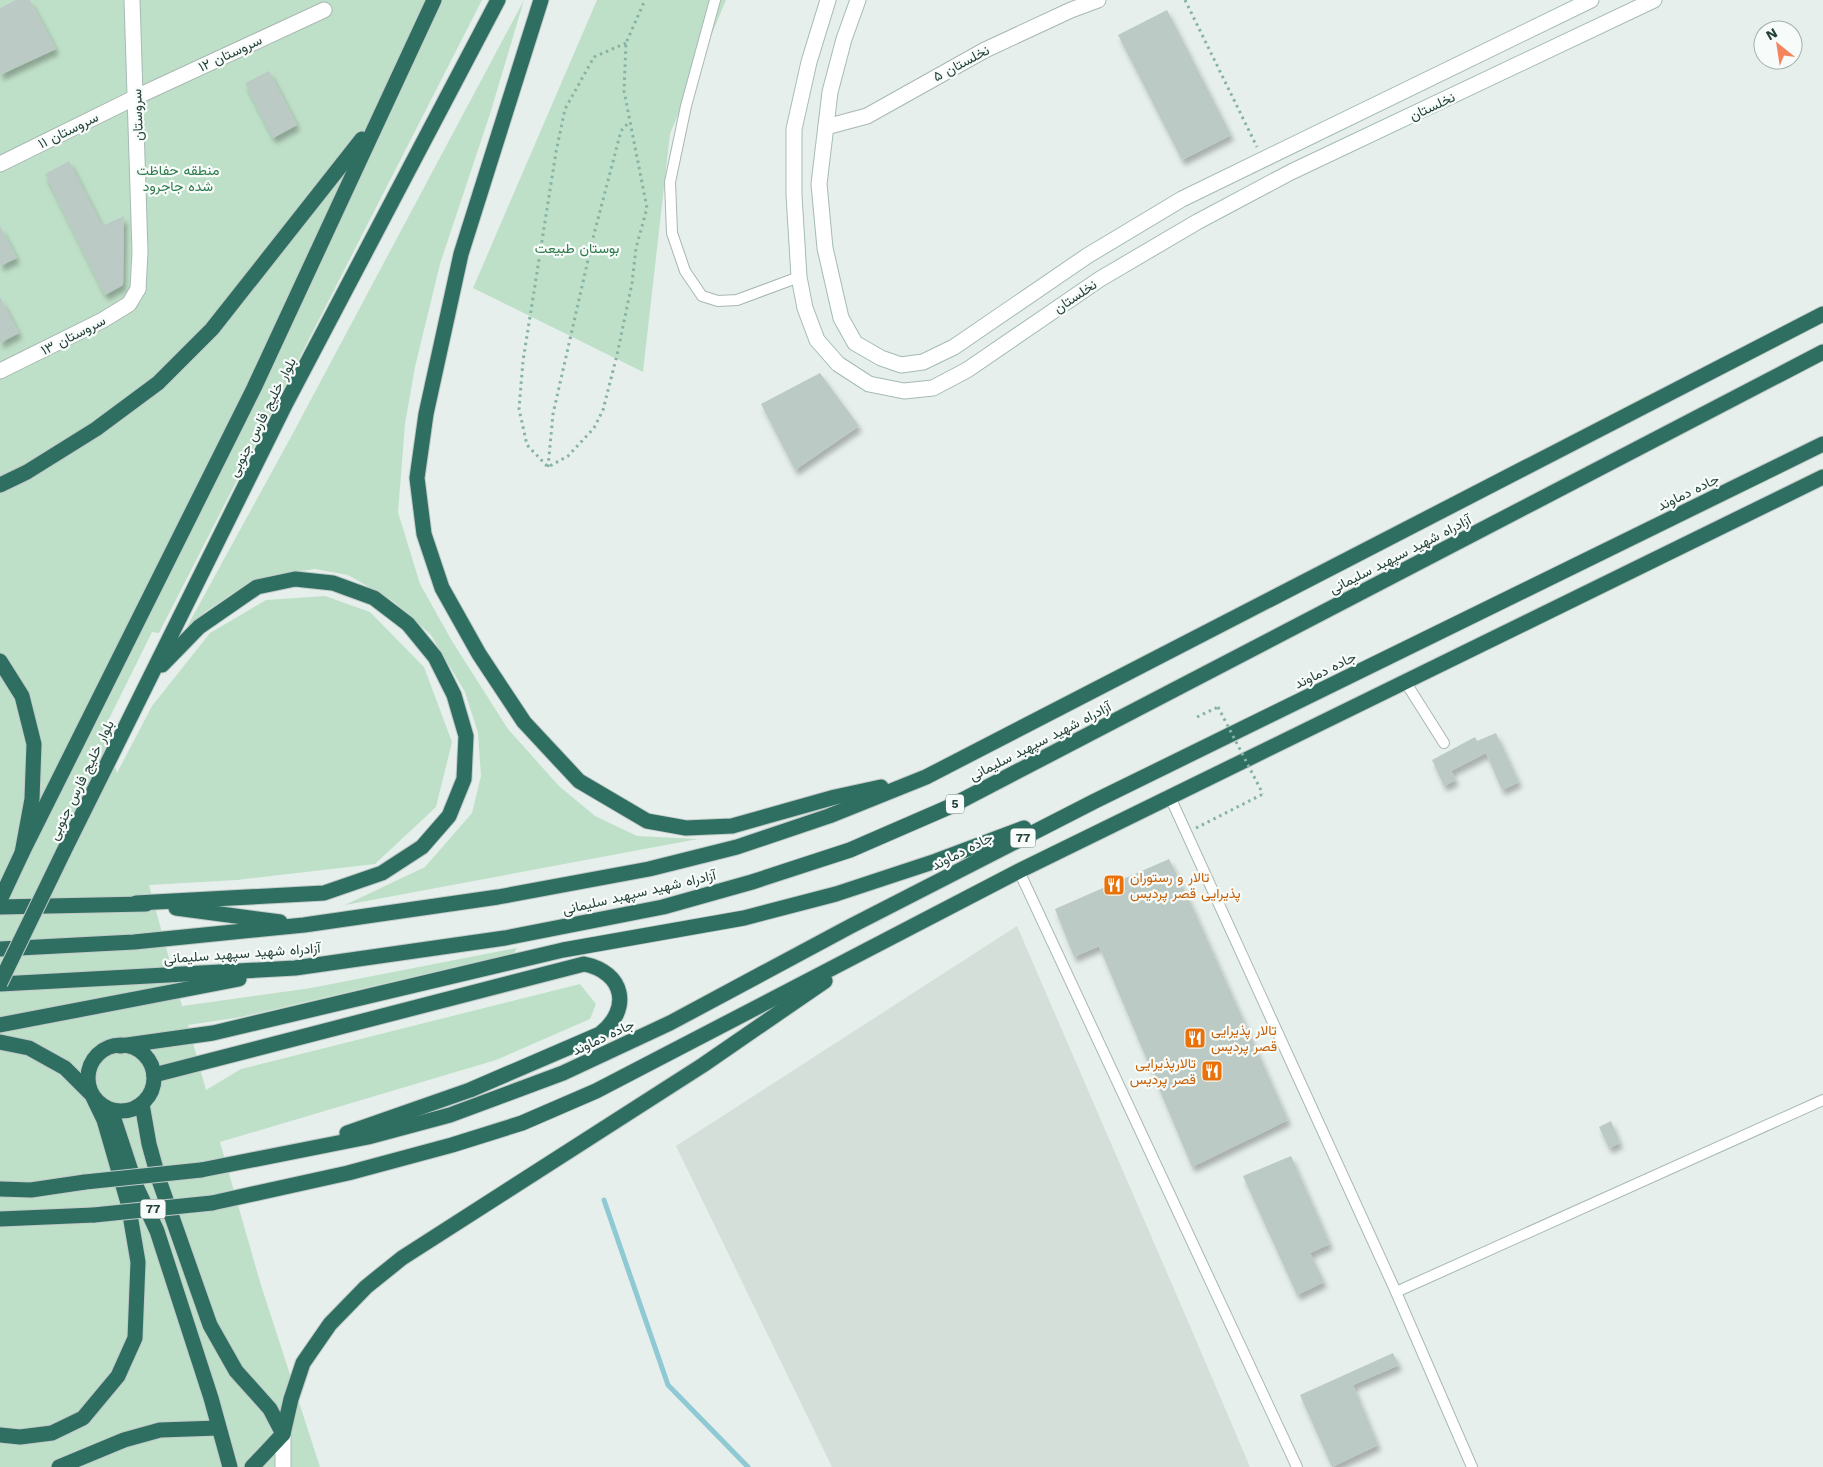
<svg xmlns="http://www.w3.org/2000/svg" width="1823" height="1467" viewBox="0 0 1823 1467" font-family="'Work Sans',Vazirmatn,sans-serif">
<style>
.built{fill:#d4dfda}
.green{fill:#bfe0c8}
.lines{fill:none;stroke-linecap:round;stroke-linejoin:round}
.stream{stroke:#8ec9d4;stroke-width:5}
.building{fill:#bbcac4;filter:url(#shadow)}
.lane-casing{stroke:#a8b8b2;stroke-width:12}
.street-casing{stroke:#a8b8b2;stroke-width:17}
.secondary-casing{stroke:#a4bbb3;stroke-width:17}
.highway-casing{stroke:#c2cac8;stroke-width:17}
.path{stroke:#86b3a5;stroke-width:3;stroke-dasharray:2.5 4;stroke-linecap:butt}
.lane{stroke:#fff;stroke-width:10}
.street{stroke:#fff;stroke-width:15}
.secondary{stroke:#fff;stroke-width:15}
.highway{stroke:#2f6f62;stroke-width:15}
.highway-bridge-casing{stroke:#c2cac8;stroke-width:17;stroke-linecap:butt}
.path-bridge{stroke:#86b3a5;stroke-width:3;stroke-dasharray:2.5 4;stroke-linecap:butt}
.highway-bridge{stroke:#2f6f62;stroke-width:15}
.labels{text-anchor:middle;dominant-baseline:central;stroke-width:4.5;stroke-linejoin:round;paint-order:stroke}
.shield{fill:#f7fbf9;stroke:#637a73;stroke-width:1}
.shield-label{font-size:12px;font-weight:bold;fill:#24423a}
.street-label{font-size:14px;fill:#24423a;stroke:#f7fbf9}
.park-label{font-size:14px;fill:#2d7a4b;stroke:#f7fbf9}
.food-label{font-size:14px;fill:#c56008;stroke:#f7fbf9;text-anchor:start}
</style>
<defs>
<filter id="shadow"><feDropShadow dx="3" dy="5.5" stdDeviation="2.5" flood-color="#0004"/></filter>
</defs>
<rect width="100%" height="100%" fill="#e6efeb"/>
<!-- built -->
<polygon class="built" points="1017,926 1187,1319 1250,1467 832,1467 676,1146"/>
<!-- green -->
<g class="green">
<polygon points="0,0 482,0 159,633 152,632 104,729 117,773 152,706 210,633 266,600 325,596 370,612 424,667 452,742 436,807 375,864 237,880 149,885 182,1006 311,988 517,948 514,953 241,1017 188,1025 206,1090 241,1069 580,984 596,1004 590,1019 496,1060 220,1142 260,1282 320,1467 0,1467"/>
<polygon points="524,0 490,114 440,264 415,367 405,424 398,512 420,584 452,641 508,729 559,786 595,816 637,836 698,839 345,905 425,867 472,813 481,776 478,733 465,692 431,635 393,601 348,575 315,569 273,575 233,593 205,612 183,634 292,435"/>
<polygon points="597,0 726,0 670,134 643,372 473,288"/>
</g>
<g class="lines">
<!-- stream -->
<polyline class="stream" points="604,1200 668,1385 748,1467"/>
</g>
<!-- building -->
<g class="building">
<polygon points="16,0 30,0 56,49 0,75 0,8"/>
<polygon points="1167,10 1231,135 1182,160 1118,35"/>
<polygon points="269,71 297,125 273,138 245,83"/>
<polygon points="69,161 102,226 124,216 123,285 105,295 45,174"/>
<polygon points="0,226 17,258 0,266"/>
<polygon points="0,297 19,333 0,343"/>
<polygon points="820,373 859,426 795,470 761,404"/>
<polygon points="1496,733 1519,782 1502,790 1486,753 1451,771 1456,780 1444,786 1432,760 1475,737 1477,741"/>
<polygon points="1169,859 1192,906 1288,1120 1192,1167 1099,946 1074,957 1055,909"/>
<polygon points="1611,1121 1620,1143 1609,1148 1599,1127"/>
<polygon points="1291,1156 1330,1244 1310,1253 1324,1282 1297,1295 1243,1176"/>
<polygon points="1393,1353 1399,1365 1353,1385 1378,1445 1332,1467 1300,1395"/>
</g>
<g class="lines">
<!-- lane casing -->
<g class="lane-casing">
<g id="lane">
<polyline points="715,0 686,106 670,182 672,233 685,271 702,296 718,301 737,300 799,277"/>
<polyline points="1406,683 1444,743"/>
<polyline points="1170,797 1396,1292 1472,1467"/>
<polyline points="1019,871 1297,1467"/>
<polyline points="1396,1292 1823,1100"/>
</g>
</g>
<!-- street casing -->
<g class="street-casing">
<g id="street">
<polyline points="826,127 867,116 985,50 1071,10 1098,0"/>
<polyline points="0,164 136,97 324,10"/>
<polyline points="0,371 103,320 129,304 138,289"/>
</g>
</g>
<!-- secondary casing -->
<g class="secondary-casing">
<g id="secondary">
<polyline points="132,0 140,252 138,289"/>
<polyline points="828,0 809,62 794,129 794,195 799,277 805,308 817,340 838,364 869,384 904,391 933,388 967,370 1100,279 1197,222 1291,172 1654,0"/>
<polyline points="858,0 844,39 830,92 819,184 825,248 841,318 855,343 881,358 901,365 923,362 954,347 1087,256 1182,199 1591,0"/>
<polyline points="283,1434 283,1467"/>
</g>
</g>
<!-- highway casing -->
<g class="highway-casing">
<g id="highway">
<polyline points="541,0 461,254 426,414 417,478 424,534 442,588 479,654 524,722 579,781 647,821 686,828 732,826 835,797 881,787"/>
<polyline points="0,485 27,472 96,429 158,383 212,329 362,139"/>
<polyline points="0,661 22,696 34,744 32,799 22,853 0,900"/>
<polyline points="22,853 254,388 434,0"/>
<polyline points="63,853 286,403 498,0"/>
<polyline points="136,903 324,893 382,873 422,847 449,816 464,779 466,736 454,695 435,657 408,624 374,598 333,583 295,579 257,587 199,627 162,665"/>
<polyline points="0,907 146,904"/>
<polyline points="176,908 280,922"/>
<polyline points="0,949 134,942 304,925 498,897 649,869 737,847 829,816 926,777 1823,314"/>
<polyline points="0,984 295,968 505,938 663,907 752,882 850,850 949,807 1823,352"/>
<polyline points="0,1025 239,979"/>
<polyline points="0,1042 29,1048 65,1068 92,1095 104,1120 128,1203 138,1262 135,1338 118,1376 83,1418 52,1433 20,1437 0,1435"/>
<circle cx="121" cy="1078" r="33"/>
<polyline points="120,1046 213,1033 563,950 744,918 836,894 936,861 1024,828"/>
<path d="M154,1075L584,964C624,972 632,1009 600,1034L470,1090L347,1133"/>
<polyline points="142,1104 149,1144 159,1180 210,1325 236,1371 270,1409 283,1434"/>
<polyline points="111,1110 136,1186 157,1231 211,1398 230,1467"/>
<polyline points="201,1170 368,1137 450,1115 563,1073 670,1023 851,926 1095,801 1823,444"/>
<polyline points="0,1189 31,1190 85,1182"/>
<polyline points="212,1203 348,1173 452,1145 522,1123 596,1091 1019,871 1823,477"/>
<polyline points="0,1219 94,1215"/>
<polyline points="59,1467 124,1440 160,1430 218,1428"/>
<polyline points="252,1467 283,1434 291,1399 303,1363 330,1324 366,1287 402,1258 703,1065 825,981"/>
</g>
</g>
<!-- path -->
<g class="path">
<polyline points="1185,0 1257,147"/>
<polyline points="626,43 594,57 565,109 556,152 523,361 519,409 527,445 548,467 568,456 594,428 603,410 617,355 632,283 636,248 647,208 624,91 626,43 645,0"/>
<polyline points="548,467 553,414 593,238 621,131 629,122"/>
<polyline points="1197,717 1218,707"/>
<polyline points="1196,828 1263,794"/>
</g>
<!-- lane -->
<use href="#lane" class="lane"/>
<!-- street -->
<use href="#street" class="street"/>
<!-- secondary -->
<use href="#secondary" class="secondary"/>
<!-- highway -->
<use href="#highway" class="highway"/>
<!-- highway-bridge casing -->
<g class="highway-bridge-casing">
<g id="highway-bridge">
<polyline points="0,983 63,853"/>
<polyline points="85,1182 201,1170"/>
<polyline points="94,1215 212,1203"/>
</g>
</g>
<!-- path-bridge -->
<polyline class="path-bridge" points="1218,707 1263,794"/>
<!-- highway-bridge -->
<use href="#highway-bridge" class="highway-bridge"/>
</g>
<!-- icons -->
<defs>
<g id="restaurant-square" transform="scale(1.125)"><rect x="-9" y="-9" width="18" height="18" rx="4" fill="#e8710a" stroke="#f7fbf9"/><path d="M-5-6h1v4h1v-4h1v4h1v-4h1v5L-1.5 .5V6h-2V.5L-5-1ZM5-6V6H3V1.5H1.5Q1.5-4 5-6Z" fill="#fff"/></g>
</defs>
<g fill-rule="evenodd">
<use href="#restaurant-square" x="1114" y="885"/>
<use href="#restaurant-square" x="1195" y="1038"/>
<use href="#restaurant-square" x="1212" y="1071"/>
</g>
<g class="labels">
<!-- shield labels -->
<g class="shield">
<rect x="946" y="794.5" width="18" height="19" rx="4"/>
<rect x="1010.5" y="828.5" width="25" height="19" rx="4"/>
<rect x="140.5" y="1199.5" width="25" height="19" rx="4"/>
</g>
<g class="shield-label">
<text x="955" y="804">5</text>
<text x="1023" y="838">77</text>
<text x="153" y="1209">77</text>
</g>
<!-- street labels -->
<g class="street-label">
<text transform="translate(230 53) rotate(-25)">سروستان ۱۲</text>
<text transform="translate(961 63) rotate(-28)">نخلستان ۵</text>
<text transform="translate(1432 106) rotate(-25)">نخلستان</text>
<text transform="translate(137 115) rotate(-92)">سروستان</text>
<text transform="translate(68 130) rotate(-26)">سروستان ۱۱</text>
<text transform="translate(1075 296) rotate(-34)">نخلستان</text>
<text transform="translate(73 335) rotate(-27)">سروستان ۱۳</text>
<text transform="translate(262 417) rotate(-63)">بلوار خلیج فارس جنوبی</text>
<text transform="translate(1688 492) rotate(-26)">جاده دماوند</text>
<text transform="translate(1400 554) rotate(-27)">آزادراه شهید سپهبد سلیمانی</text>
<text transform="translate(1325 670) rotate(-26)">جاده دماوند</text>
<text transform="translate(1040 741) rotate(-27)">آزادراه شهید سپهبد سلیمانی</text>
<text transform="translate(81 780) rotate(-64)">بلوار خلیج فارس جنوبی</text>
<text transform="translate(962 851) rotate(-27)">جاده دماوند</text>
<text transform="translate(639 892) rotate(-13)">آزادراه شهید سپهبد سلیمانی</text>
<text transform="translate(242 953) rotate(-4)">آزادراه شهید سپهبد سلیمانی</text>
<text transform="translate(603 1037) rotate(-25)">جاده دماوند</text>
</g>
<!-- park labels -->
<g class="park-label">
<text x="178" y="170">منطقه حفاظت<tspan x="178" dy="16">شده جاجرود</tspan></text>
<text x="577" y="248">بوستان طبیعت</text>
</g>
<!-- food labels -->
<g class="food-label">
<text x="1130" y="877">تالار و رستوران<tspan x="1130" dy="16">پذیرایی قصر پردیس</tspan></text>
<text x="1211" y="1030">تالار پذیرایی<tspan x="1211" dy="16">قصر پردیس</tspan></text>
<text x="1196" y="1063" text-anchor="end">تالارپذیرایی<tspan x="1196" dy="16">قصر پردیس</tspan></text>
</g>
</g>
<!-- north arrow -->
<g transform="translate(1778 45) rotate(330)"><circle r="24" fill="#f7fbf9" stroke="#a3b1ad"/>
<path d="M0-4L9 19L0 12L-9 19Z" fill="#f4845f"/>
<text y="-8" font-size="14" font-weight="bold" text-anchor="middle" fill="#24423a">N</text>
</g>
</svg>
